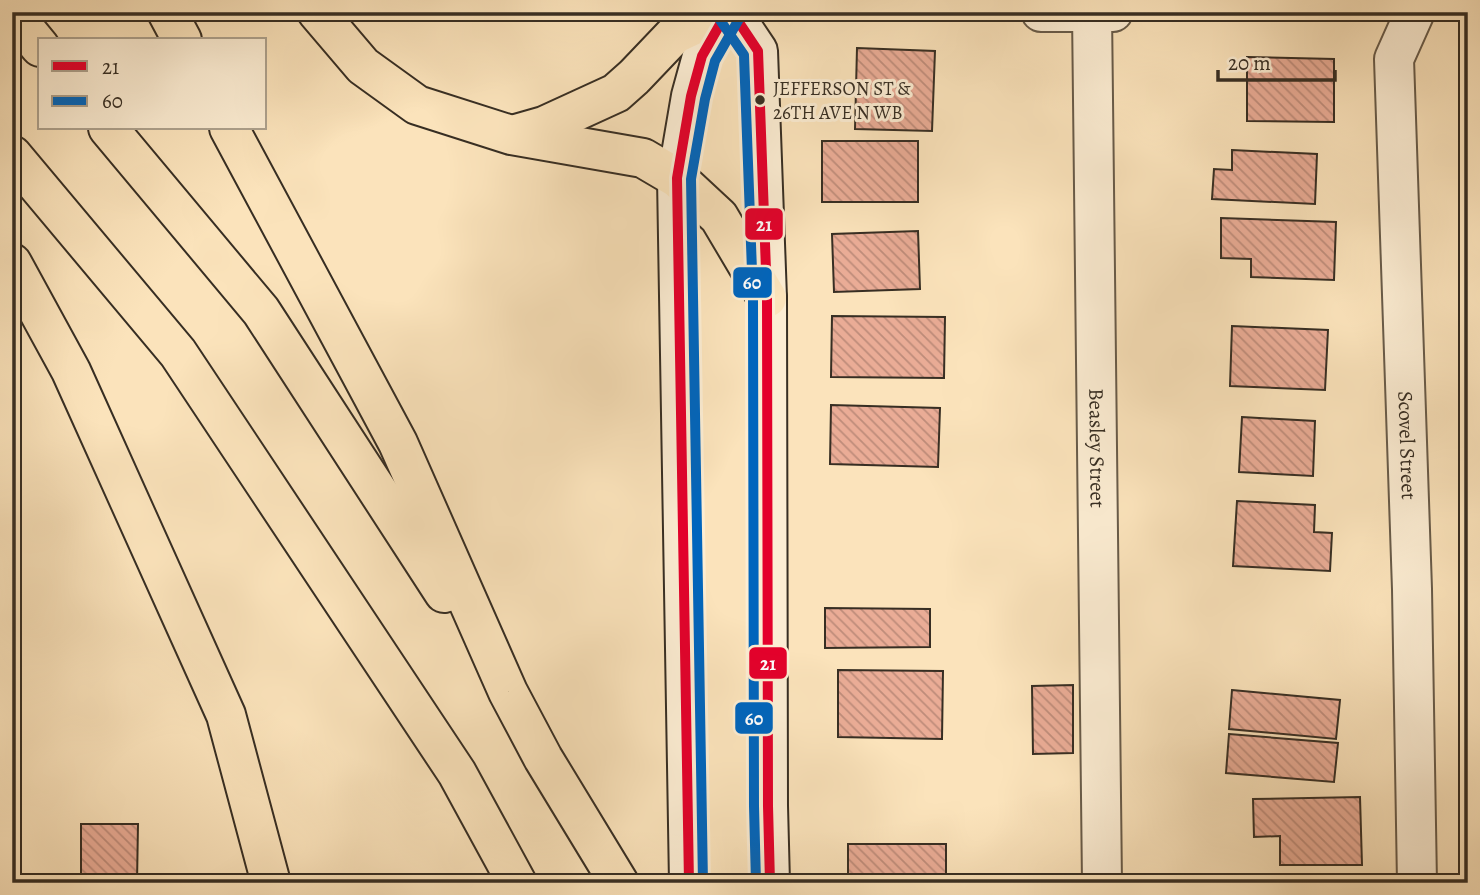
<svg xmlns="http://www.w3.org/2000/svg" width="1480" height="895" viewBox="0 0 1480 895" font-family="Alegreya,serif">
<style>
.building{fill:url(#building-back-hatch);stroke:#372e23;stroke-width:2}
.lines{fill:none;stroke-linecap:round;stroke-linejoin:round}
.minor-casing{stroke:#685b49;stroke-width:42}
.secondary-casing{stroke:#372e23;stroke-width:42}
.motorway-casing{stroke:#372e23;stroke-width:42}
.minor{stroke:#fcedd3;stroke-width:38}
.secondary{stroke:#fcedd3;stroke-width:38}
.motorway{stroke:#fbe3bb;stroke-width:38}
.bus-1-casing{stroke:#fcedd3;stroke-width:16}
.bus-2-casing{stroke:#fcedd3;stroke-width:16}
.bus-1{stroke:#e4002b;stroke-width:10}
.bus-2{stroke:#0065bd;stroke-width:10}
.bus-dot{fill:#372e23;stroke:#fcedd3;stroke-width:2.5}
.labels{text-anchor:middle;dominant-baseline:central;stroke-width:6;stroke-linejoin:round;paint-order:stroke}
.bus-label{font-size:19px;fill:#372e23;stroke:#fcedd3;text-anchor:start}
.street-label{font-size:21px;fill:#372e23;stroke:#fcedd3}
.line-badge{stroke:#fcedd3;stroke-width:2.5}
.badge-label{font-size:19px;text-anchor:middle;font-weight:bold;fill:#fff}
</style>
<defs>
<pattern id="building-back-hatch" width="6" height="6" patternUnits="userSpaceOnUse" patternTransform="scale(1.75)"><rect width="6" height="6" fill="#eaac96"/><path d="M-1 5l2 2M0 0l6 6M5-1l2 2" fill="none" stroke="#be8c7a"/></pattern>
</defs>
<rect width="100%" height="100%" fill="#fbe3bb"/>
<filter id="stains"><feTurbulence type="fractalNoise" baseFrequency=".00286" numOctaves="4"/><feColorMatrix values="0 0 0 0 .2 0 0 0 0 .09 0 0 0 0 .02 0 0 0 .5 -.17"/></filter>
<radialGradient id="worn" r=".72"><stop offset=".6" stop-color="#630" stop-opacity="0"/><stop offset="1" stop-color="#630" stop-opacity=".3"/></radialGradient>
<!-- building -->
<g class="building">
<polygon points="857,48 935,51 932,131 855,129"/>
<polygon points="1247,57 1334,59 1334,122 1247,121"/>
<polygon points="1466,61 1468,61 1468,115 1465,115"/>
<rect x="822" y="141" width="96" height="61"/>
<polygon points="1232,150 1317,154 1315,204 1212,199 1214,169 1232,170"/>
<polygon points="1221,218 1336,222 1334,280 1251,277 1251,259 1221,258"/>
<polygon points="918,231 920,289 834,292 832,234"/>
<polygon points="832,316 945,317 944,378 831,377"/>
<polygon points="1232,326 1328,330 1325,390 1230,386"/>
<polygon points="831,405 940,408 938,467 830,464"/>
<polygon points="1242,417 1315,421 1313,476 1239,472"/>
<polygon points="1237,501 1315,505 1314,532 1332,533 1330,571 1233,566"/>
<polygon points="825,608 930,609 930,647 825,648"/>
<polygon points="838,670 943,671 942,739 838,737"/>
<polygon points="1073,685 1073,753 1033,754 1032,686"/>
<polygon points="1232,690 1340,700 1336,739 1229,729"/>
<polygon points="1229,734 1338,743 1334,782 1226,773"/>
<polygon points="1360,797 1362,865 1280,865 1280,836 1254,837 1253,799"/>
<polygon points="81,824 138,824 137,883 81,883"/>
<rect x="848" y="844" width="98" height="39"/>
</g>
<g class="lines">
<!-- minor casing -->
<g class="minor-casing">
<g id="minor">
<polyline points="1041,12 1113,12"/>
<path id="s1" d="M1092,12L1102,883"/>
<path id="s2" d="M1415,12L1394,59L1412,589L1417,883"/>
</g>
</g>
<!-- secondary casing -->
<g class="secondary-casing">
<g id="secondary">
<polyline points="732,12 758,51 767,298 768,806 770,883"/>
<polyline points="689,883 677,178 691,96 702,56 727,12"/>
</g>
</g>
<!-- motorway casing -->
<g class="motorway-casing">
<g id="motorway">
<polyline points="167,12 182,40"/>
<polyline points="317,12 363,66 417,105 511,135 643,158 677,178 719,217 767,298"/>
<polyline points="12,13 40,47"/>
<polyline points="108,128 261,311 444,593"/>
<polyline points="229,128 398,443 508,692 543,758 619,883"/>
<polyline points="516,134 544,126 616,93 634,77 675,34 721,12"/>
<polyline points="12,155 178,353 457,773 517,883"/>
<polyline points="12,263 71,371 226,715 271,883"/>
</g>
</g>
<!-- minor -->
<use href="#minor" class="minor"/>
<!-- secondary -->
<use href="#secondary" class="secondary"/>
<!-- motorway -->
<use href="#motorway" class="motorway"/>
<!-- bus-1 casing -->
<g class="bus-1-casing">
<g id="bus-1">
<polyline points="732,12 758,51 767,298 768,806 770,883"/>
<polyline points="689,883 677,178 691,96 702,56 727,12"/>
</g>
</g>
<!-- bus-2 casing -->
<g class="bus-2-casing">
<g id="bus-2">
<polyline points="720,20 744,55 753,298 754,806 756,883"/>
<polyline points="703,883 691,179 705,99 715,61 739,19"/>
</g>
</g>
<!-- bus-1 -->
<use href="#bus-1" class="bus-1"/>
<!-- bus-2 -->
<use href="#bus-2" class="bus-2"/>
</g>
<!-- markers -->
<circle class="bus-dot" cx="760" cy="100" r="6"/>
<g class="labels">
<!-- bus labels -->
<g class="bus-label">
<text x="773" y="89">JEFFERSON ST &amp;<tspan x="773" dy="24">26TH AVE N WB</tspan></text>
</g>
<!-- street labels -->
<g class="street-label">
<text stroke="none"><textPath href="#s2" startOffset="438">Scovel Street</textPath></text>
<text stroke="none"><textPath href="#s1" startOffset="436">Beasley Street</textPath></text>
</g>
</g>
<g class="line-badge">
<rect x="744" y="207" width="40" height="34" rx="7" fill="#e4002b"/>
<rect x="732" y="266" width="41" height="33" rx="7" fill="#0065bd"/>
<rect x="748" y="646" width="40" height="34" rx="7" fill="#e4002b"/>
<rect x="734" y="701" width="40" height="34" rx="7" fill="#0065bd"/>
</g>
<g class="badge-label">
<text x="764" y="231">21</text>
<text x="752" y="289">60</text>
<text x="768" y="670">21</text>
<text x="754" y="725">60</text>
</g>
<!-- margin -->
<rect width="1480" height="895" fill="none" stroke="#fbe3bb" stroke-width="42"/>
<rect x="14" y="14" width="1452" height="867" fill="none" stroke="#372e23" stroke-width="3.5"/>
<rect x="21" y="21" width="1438" height="853" fill="none" stroke="#372e23" stroke-width="2"/>
<!-- legend -->
<rect x="38" y="38" width="228" height="91" fill="#fcedd3" stroke="#ada18d" stroke-width="2"/>
<rect x="52" y="61" width="35" height="10" fill="#e4002b" stroke="#ada18d" stroke-width="2"/>
<text x="102" y="74" font-size="21" fill="#372e23">21</text>
<rect x="52" y="96" width="35" height="10" fill="#0065bd" stroke="#ada18d" stroke-width="2"/>
<text x="102" y="108" font-size="21" fill="#372e23">60</text>
<!-- scale -->
<path d="M1218 70v10h117v-10" fill="none" stroke="#372e23" stroke-width="3.5"/>
<text x="1228" y="70" font-size="21" fill="#372e23" stroke="#fcedd3" stroke-width="5" paint-order="stroke">20 m</text>
<rect width="100%" height="100%" filter="url(#stains)"/>
<rect width="100%" height="100%" fill="url(#worn)"/>
</svg>
